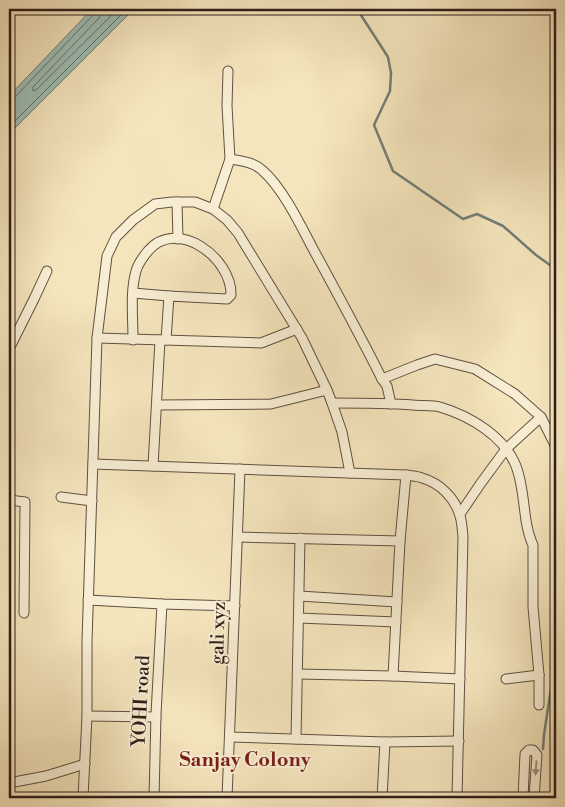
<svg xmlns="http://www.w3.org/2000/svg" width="565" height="807" viewBox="0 0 565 807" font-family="'Libre Bodoni',serif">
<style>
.water{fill:#9dbeb6;stroke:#717e77}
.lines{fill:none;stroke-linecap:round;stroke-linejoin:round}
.shore{stroke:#666e67;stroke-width:1}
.stream{stroke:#717e77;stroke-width:2.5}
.minor-casing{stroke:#605041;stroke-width:11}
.minor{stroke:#f8eed4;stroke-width:9}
.oneway{fill:#9e907f}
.labels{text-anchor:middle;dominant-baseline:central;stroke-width:4;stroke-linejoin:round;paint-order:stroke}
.street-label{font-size:19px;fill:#2f1e18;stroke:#f8eed4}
.neighbourhood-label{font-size:20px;font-weight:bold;fill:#7a1f14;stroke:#f8eed4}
</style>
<rect width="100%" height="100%" fill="#f5e5bd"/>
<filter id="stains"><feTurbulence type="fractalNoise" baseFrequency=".004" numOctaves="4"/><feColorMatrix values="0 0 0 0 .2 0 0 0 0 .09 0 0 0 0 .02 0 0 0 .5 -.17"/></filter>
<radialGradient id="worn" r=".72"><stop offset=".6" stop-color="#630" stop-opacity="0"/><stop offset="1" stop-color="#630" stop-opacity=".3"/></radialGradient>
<!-- water -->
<polygon class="water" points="92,9 134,9 9,134 9,96"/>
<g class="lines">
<!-- shore -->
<g class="shore">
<polyline points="102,9 101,14 99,18 33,87 33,91 36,90 118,9"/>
<polyline points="9,99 15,97 94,14 95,9"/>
<polyline points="9,127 127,9"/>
</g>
<!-- stream -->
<g class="stream">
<polyline points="357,9 388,57 391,73 390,91 374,125 393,171 463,219 477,214 503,226 536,255 554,268 556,271"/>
<polyline points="556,285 553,295 556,298"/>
<polyline points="543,749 544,735 556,654"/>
</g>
<!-- minor casing -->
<g class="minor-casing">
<g id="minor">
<path d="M230,159C242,161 253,162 262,170C282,187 300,224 312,247C336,291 360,335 382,379L387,386L391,404"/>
<polyline points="177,202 178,239"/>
<polyline points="213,209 230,159 227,106 228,71"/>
<polyline points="133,293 169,296"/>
<polyline points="97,338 261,343 297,329"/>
<path d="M133,340C133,317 130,292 136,271C138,264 143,257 148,251C177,217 232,258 231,295L227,299L169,296L166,340"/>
<polyline points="9,349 34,299 47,271"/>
<polyline points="382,379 417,365 435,359 475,369 515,394 541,417 556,447"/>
<path d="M332,403C359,403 386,403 413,405C422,406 432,405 440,407C470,416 504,436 516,466C526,491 522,522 533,545V607L539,675V705"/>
<polyline points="157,405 271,404 327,390"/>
<path d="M93,464L406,475C411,476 417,476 422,478C440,483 455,498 460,516C462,522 462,529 463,536L457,798"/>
<polyline points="153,466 160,340"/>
<polyline points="61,497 92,501"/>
<polyline points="9,500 25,502 24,613"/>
<polyline points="460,514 481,483 506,449 541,417"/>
<polyline points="238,537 400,541"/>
<polyline points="299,596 397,602"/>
<polyline points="88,600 162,604 235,606"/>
<polyline points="299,618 396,622"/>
<polyline points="298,674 393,676 460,679"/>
<polyline points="393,676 400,541 406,475"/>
<polyline points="506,679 539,675"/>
<polyline points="87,716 156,717"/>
<polyline points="230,737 385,742 459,741"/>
<polyline points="296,739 300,538"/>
<polyline points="9,783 46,776 85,764"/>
<polyline points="83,798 87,716 87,641 97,338 107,256 116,237 133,220 155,204 172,202 195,202 213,209 227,220 238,233 302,338 327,390 332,403 342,432 350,473"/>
<polyline points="154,798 156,714 162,604"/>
<polyline points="227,798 240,469"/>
<polyline points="382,798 385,742"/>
<polyline points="523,798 525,754 529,750 533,750 537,755 534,798"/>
</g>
</g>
<!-- minor -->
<use href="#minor" class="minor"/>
</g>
<!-- one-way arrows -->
<defs><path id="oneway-solid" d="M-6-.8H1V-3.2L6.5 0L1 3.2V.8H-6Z" transform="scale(1.25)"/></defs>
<use class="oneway" href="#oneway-solid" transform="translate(536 768) rotate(94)"/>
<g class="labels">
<!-- street labels -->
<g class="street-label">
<text transform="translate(218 633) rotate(-88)">gali xyz</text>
<text transform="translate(141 701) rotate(-87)">YOHI road</text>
</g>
<!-- neighbourhood labels -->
<g class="neighbourhood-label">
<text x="245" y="760">Sanjay Colony</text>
</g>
</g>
<!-- margin -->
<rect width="565" height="807" fill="none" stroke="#f5e5bd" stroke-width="30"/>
<rect x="10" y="10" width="545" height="787" fill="none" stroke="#2f1e18" stroke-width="2.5"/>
<rect x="15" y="15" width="535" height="777" fill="none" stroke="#2f1e18"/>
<rect width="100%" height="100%" filter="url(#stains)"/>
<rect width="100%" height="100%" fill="url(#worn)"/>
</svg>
